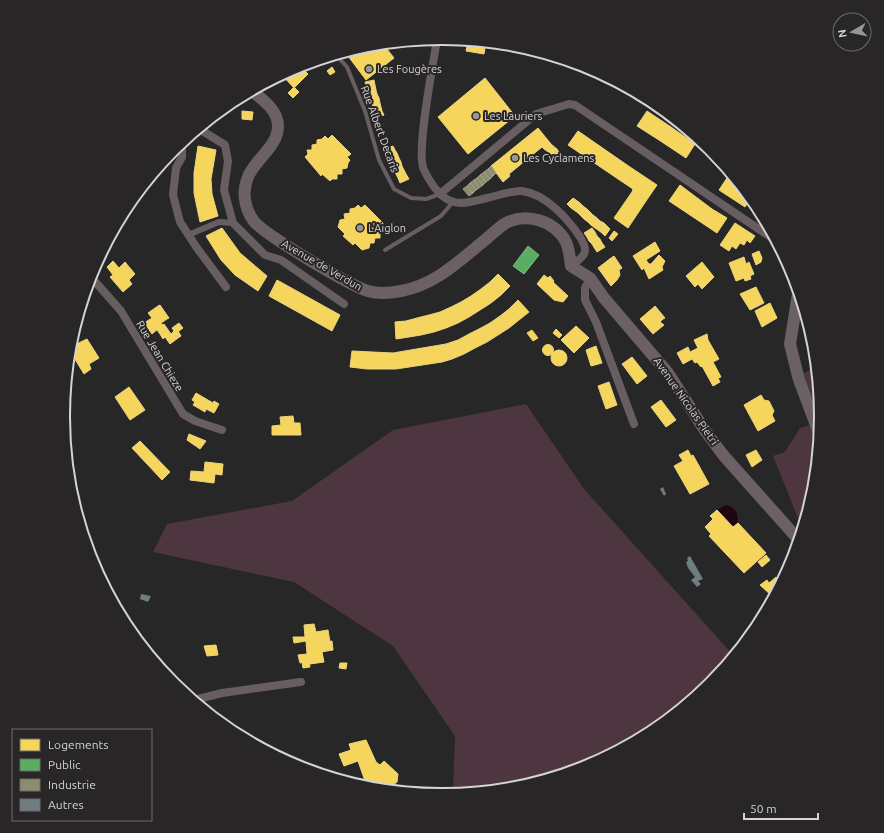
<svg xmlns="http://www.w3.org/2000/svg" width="884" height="833" viewBox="0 0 884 833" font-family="Ubuntu,sans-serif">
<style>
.green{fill:#4e3641}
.water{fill:#210412}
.homes{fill:#f6d55c;stroke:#ecd480}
.public{fill:#5aae61;stroke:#7fb984}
.industry{fill:#8c8c6e;stroke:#a2a18d}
.building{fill:#6f7c80}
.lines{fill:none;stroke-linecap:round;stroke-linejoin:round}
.service{stroke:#685e62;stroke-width:4}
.pedestrian{stroke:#685e62;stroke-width:6}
.minor{stroke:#685e62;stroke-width:8}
.secondary{stroke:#6b6065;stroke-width:12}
.poi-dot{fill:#989797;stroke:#282627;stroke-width:1.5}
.labels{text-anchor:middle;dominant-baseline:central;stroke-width:4;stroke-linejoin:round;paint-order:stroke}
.poi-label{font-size:11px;fill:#d5d3d4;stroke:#282627;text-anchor:start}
.street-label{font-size:11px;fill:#d5d3d4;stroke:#282627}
.rim{fill:none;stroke:#d5d3d4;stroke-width:2}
</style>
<rect width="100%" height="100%" fill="#272727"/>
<!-- green -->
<g class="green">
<polygon points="816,368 820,417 820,421 802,374"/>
<polygon points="526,404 584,489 733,655 709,684 652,731 587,766 516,788 453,794 455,736 393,646 294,582 153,552 167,524 292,501 393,430"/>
<polygon points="810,425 818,445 813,491 802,528 773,456 785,452 800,428"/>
</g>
<!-- water -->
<path class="water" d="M726,505C735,507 738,513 738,523L733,527L717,510Z"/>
<!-- homes -->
<g class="homes">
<polygon points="468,41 486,42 484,54 466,51"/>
<polygon points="383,44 394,58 366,80 345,52 368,45"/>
<polygon points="300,66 308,74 294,88 282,75"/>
<polygon points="332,67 335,72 330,75 327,71"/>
<polygon points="485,78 515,116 468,154 438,117"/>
<polygon points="374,80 375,85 367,87 365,82"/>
<polygon points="375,85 376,90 368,91 367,87"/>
<polygon points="294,87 299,92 293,98 288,93"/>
<polygon points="376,90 377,94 369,96 368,91"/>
<polygon points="377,94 379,98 370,100 369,96"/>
<polygon points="379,98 380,103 372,104 370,100"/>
<polygon points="380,103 381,107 373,109 372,104"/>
<polygon points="381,107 382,111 374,113 373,109"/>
<polygon points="242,111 253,112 252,120 242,119"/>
<polygon points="382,111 384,115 375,118 374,113"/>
<polygon points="647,111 671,127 662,142 637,126"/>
<polygon points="671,127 695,144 686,158 662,142"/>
<polygon points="538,128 551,144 544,149 542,147 509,174 510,176 503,182 491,166"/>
<polygon points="578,131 630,167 621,181 568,145"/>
<polygon points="332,135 351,154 347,157 350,160 348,163 347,168 342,169 342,174 337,174 337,179 332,179 330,181 322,174 321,176 305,157 308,154 307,150 312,150 312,145 317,144 317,140 322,139 325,136 328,139"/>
<polygon points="551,144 558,150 554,156 544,149"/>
<polygon points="198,146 216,150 211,179 212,194 218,216 200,222 194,193 194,173"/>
<polygon points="393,146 395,150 387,154 385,149"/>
<polygon points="395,150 397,153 388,157 387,154"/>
<polygon points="558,151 563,155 560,160 555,156"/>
<polygon points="397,153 399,158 391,162 388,157"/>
<polygon points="399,158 401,162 392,166 391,162"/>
<polygon points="401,162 402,166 394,170 392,166"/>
<polygon points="402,166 404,170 396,174 394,170"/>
<polygon points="630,167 657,185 646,201 632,192 633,189 621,181"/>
<polygon points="404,170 406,174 398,178 396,174"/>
<polygon points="406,174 409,179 400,183 398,178"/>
<polygon points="729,175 750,199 745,207 719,190"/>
<polygon points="680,185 712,209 727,218 717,233 669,201"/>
<polygon points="632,192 646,201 628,228 614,218"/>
<polygon points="573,198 576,200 571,208 567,204"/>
<polygon points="576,200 580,203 574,210 571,208"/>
<polygon points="580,203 583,206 578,213 574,210"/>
<polygon points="358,205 361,208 365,205 383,223 380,226 383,229 380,233 380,238 375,238 374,243 370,243 369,248 362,250 355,243 353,245 343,236 345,234 338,227 340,220 345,219 344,214 350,213 350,209 355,208"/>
<polygon points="583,206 587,209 581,216 578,213"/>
<polygon points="587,209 590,212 584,219 581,216"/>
<polygon points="590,212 593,215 588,222 584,219"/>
<polygon points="593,215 597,218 591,225 588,222"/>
<polygon points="597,218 600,221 595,228 591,225"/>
<polygon points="600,221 604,223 598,230 595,228"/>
<polygon points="604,223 607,226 602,233 598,230"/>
<polygon points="735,223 755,236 750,243 747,240 744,245 740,243 736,249 732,246 729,251 720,245"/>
<polygon points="607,226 610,229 605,236 602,233"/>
<polygon points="222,228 240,253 267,276 258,291 235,275 221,260 206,236"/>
<polygon points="592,228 595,232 587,237 584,233"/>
<polygon points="614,231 618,234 612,241 609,238"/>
<polygon points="595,232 597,236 589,241 587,237"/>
<polygon points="597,236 600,239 592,244 589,241"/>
<polygon points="600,239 602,243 595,249 592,244"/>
<polygon points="655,242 660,251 646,260 649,264 651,264 659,255 665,261 662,267 663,270 649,279 644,268 642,270 633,256"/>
<polygon points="602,243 605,247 597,252 595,249"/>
<polygon points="759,251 762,258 761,262 756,265 752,254"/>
<polygon points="614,256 622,268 619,270 611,258"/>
<polygon points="744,257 746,264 749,262 754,274 750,276 751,279 745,281 744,278 736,281 729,263"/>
<polygon points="611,258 619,270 620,275 617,280 611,286 598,268"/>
<polygon points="113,261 119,268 123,264 133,276 129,280 132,284 123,292 110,277 113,275 107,267"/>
<polygon points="125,262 135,274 133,276 123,264"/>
<polygon points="702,262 714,277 702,289 698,284 695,287 686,276"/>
<polygon points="498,274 510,286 501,295 490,282"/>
<polygon points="544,275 548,278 550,276 554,281 553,282 568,296 563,302 554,300 537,284"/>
<polygon points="277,280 340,315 332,331 269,296"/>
<polygon points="490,282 501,295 491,303 481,289"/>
<polygon points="756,287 764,303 750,310 740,294"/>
<polygon points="481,289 491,303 480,310 471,296"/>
<polygon points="471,296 480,310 469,317 461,302"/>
<polygon points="518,300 529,312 519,320 509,309"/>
<polygon points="461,302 469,317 458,323 451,307"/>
<polygon points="770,303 777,318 762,327 755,311"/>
<polygon points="160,305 169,318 167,319 158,306"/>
<polygon points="158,306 167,319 161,323 162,325 164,324 171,334 174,331 172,328 179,323 183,328 175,334 178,338 170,344 165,337 163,339 160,334 162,333 159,328 152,334 144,323 152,318 148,313"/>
<polygon points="655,306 665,318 663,319 654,307"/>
<polygon points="451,307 458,323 446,328 440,312"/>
<polygon points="654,307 663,319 660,322 664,325 653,334 640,319"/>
<polygon points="509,309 519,320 509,328 500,316"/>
<polygon points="440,312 446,328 434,332 429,315"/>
<polygon points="429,315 434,332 421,335 417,318"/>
<polygon points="500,316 509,328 498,335 490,323"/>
<polygon points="417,318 421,335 409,337 406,321"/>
<polygon points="406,321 409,337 396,339 395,322"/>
<polygon points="490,323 498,335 487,342 479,329"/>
<polygon points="576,326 589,338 574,353 561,340"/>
<polygon points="159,328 162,333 160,334 157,330"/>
<polygon points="479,329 487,342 475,348 469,334"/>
<polygon points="556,329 562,335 559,338 553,333"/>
<polygon points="532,330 538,338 533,341 527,333"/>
<polygon points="178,331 181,336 178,338 175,334"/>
<polygon points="469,334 475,348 464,354 458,340"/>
<polygon points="707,334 708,340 719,359 713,362 721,377 718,378 720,382 713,386 702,366 701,367 697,362 695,363 692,359 683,364 677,353 688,347 690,352 698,348 694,340"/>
<polygon points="87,339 99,358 89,364 91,369 84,374 70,351 70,347"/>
<polygon points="458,340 464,354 452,359 446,344"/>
<polygon points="446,344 452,359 442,362 396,369 367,369 350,367 352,351 393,353"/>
<circle cx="548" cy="350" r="5.5"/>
<polygon points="596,346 602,363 591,366 586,350"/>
<circle cx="559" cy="358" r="8"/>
<polygon points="632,357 647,376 637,384 622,364"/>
<polygon points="609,382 617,405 606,409 598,386"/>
<polygon points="129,387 145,410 130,420 115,397"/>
<polygon points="196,393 213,403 214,401 219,404 214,413 206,409 205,412 193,405 195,402 192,400"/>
<polygon points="761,395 764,400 769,401 774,411 772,415 775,421 758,431 744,405"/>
<polygon points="661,400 676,420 666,427 651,407"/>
<polygon points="293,416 294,423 300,423 301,435 272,435 272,426 281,425 280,417"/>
<polygon points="189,434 206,441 200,449 187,440"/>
<polygon points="140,441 170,472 162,480 132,448"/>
<polygon points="688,450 691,456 693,455 709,484 690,494 674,466 683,461 679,455"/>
<polygon points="756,450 762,460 752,467 746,455"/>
<polygon points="205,462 223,464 222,475 215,474 214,483 190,480 191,471 204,472"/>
<polygon points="717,510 733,527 738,523 766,553 744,573 709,536 711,534 705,527 713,519 710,516"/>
<polygon points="766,555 770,560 762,567 758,562"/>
<polygon points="776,577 780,584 773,597 760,585 767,580 769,583"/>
<polygon points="314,624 316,632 328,630 330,642 326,642 327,651 322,652 324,662 310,664 309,661 300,663 298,655 307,654 306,641 294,643 293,637 305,637 304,625"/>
<polygon points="332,641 333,650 327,651 326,642"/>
<polygon points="216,645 218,655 207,656 204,646"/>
<polygon points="309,661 310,667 303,668 302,662"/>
<polygon points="340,663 347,663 346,669 339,668"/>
<polygon points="366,740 376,762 380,765 384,761 398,774 397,782 393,785 383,785 380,788 377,786 375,788 357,784 365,781 358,761 344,766 339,754 351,750 349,744"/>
</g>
<!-- public -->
<polygon class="public" points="528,246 539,255 524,274 513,266"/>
<!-- industry -->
<g class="industry">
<polygon points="491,166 496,173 493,176 488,169"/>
<polygon points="488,169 493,176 490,179 484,172"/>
<polygon points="484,172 490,179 486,182 480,175"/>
<polygon points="480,175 486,182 483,185 477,178"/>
<polygon points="477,178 483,185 479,188 474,180"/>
<polygon points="474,180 479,188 476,190 470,183"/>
<polygon points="470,183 476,190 473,193 467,186"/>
<polygon points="467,186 473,193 469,196 463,189"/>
</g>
<!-- building -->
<g class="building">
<polygon points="663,487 666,494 664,496 660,489"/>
<polygon points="690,556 703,579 698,581 701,584 697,587 691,580 695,577 688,568 686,562 688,561 687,558"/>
<polygon points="141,594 151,596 148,602 140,599"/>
</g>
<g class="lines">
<!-- service -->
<g class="service">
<polyline points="336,55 347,67 365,111 379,160 394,189 411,198 426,199 440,194"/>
<polyline points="385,250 441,216 453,202"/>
</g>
<!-- pedestrian -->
<polyline class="pedestrian" points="188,235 219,222 233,223"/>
<!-- minor -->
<g class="minor">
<path d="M437,39C434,61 415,154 424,170C430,182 440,199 454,202C465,205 477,200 487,198C496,196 514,190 522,191C546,194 568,219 580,237C590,253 584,256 571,266"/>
<polyline points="201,130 225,145 228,161 224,190 233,223 265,255 281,260 344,304"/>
<polyline points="186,139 201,130 202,126"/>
<polyline points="182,142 182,157 176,168 173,195 180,222 197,248 226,287"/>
<polyline points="440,194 536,114 569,104 575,105 775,240"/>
<polyline points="91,277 121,311 183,414 195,421 222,430"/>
<polyline points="590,278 585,288 585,300 596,322 634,424"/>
<polyline points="194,700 222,693 301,682"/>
</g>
<!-- secondary -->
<g class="secondary">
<path d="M252,91C263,100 278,110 278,126C278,147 255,159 248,177C242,191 244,207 253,220C261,233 351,286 368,291C378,294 391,293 401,291C435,285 459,261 485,240C491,235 499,227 506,223C527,212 555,221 566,242C569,249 570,258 571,266L590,278L604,298L668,373L706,432L724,456L798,539"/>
<polyline points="798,294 790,344 799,380 819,433"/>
</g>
</g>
<!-- markers -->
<g class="poi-dot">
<circle cx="369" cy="69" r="4"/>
<circle cx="476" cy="116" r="4"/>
<circle cx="515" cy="158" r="4"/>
<circle cx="360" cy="228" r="4"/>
</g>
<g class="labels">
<!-- poi labels -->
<g class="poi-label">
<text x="377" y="69">Les Fougères</text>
<text x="484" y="116">Les Lauriers</text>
<text x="523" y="158">Les Cyclamens</text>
<text x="368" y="228">L'Aiglon</text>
</g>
<!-- street labels -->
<g class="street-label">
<text transform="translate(380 129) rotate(70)">Rue Albert Decaris</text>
<text transform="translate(322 265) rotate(30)">Avenue de Verdun</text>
<text transform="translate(160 356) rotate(59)">Rue Jean Chieze</text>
<text transform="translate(686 401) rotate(55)">Avenue Nicolas Pietri</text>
</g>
</g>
<!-- crop -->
<path d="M0 0H884V833H0ZM441 45H443A371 371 0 0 1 814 416V417A371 371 0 0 1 443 788H441A371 371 0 0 1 70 417V416A371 371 0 0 1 441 45Z" fill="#282627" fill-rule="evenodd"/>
<path class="rim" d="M441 45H443A371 371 0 0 1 814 416V417A371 371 0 0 1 443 788H441A371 371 0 0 1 70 417V416A371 371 0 0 1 441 45Z"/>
<!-- legend -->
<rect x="12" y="729" width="140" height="92" fill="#282627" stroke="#6d6b6c"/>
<rect x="20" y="739" width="20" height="12" fill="#f6d55c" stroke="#6d6b6c"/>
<text x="48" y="749" font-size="12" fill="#d5d3d4">Logements</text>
<rect x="20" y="759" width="20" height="12" fill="#5aae61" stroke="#6d6b6c"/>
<text x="48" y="769" font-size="12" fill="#d5d3d4">Public</text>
<rect x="20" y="779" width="20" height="12" fill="#8c8c6e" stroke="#6d6b6c"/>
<text x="48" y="789" font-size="12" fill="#d5d3d4">Industrie</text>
<rect x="20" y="799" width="20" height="12" fill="#6f7c80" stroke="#6d6b6c"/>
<text x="48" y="809" font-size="12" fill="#d5d3d4">Autres</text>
<!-- north arrow -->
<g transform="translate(852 32) rotate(261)"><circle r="19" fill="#282627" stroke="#6d6b6c"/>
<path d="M0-3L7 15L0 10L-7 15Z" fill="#989797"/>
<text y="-6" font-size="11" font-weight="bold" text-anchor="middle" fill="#d5d3d4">N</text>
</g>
<!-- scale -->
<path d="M744 813v6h74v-6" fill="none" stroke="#d5d3d4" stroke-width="2"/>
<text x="750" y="813" font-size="12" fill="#d5d3d4" stroke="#282627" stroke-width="3" paint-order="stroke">50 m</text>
</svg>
